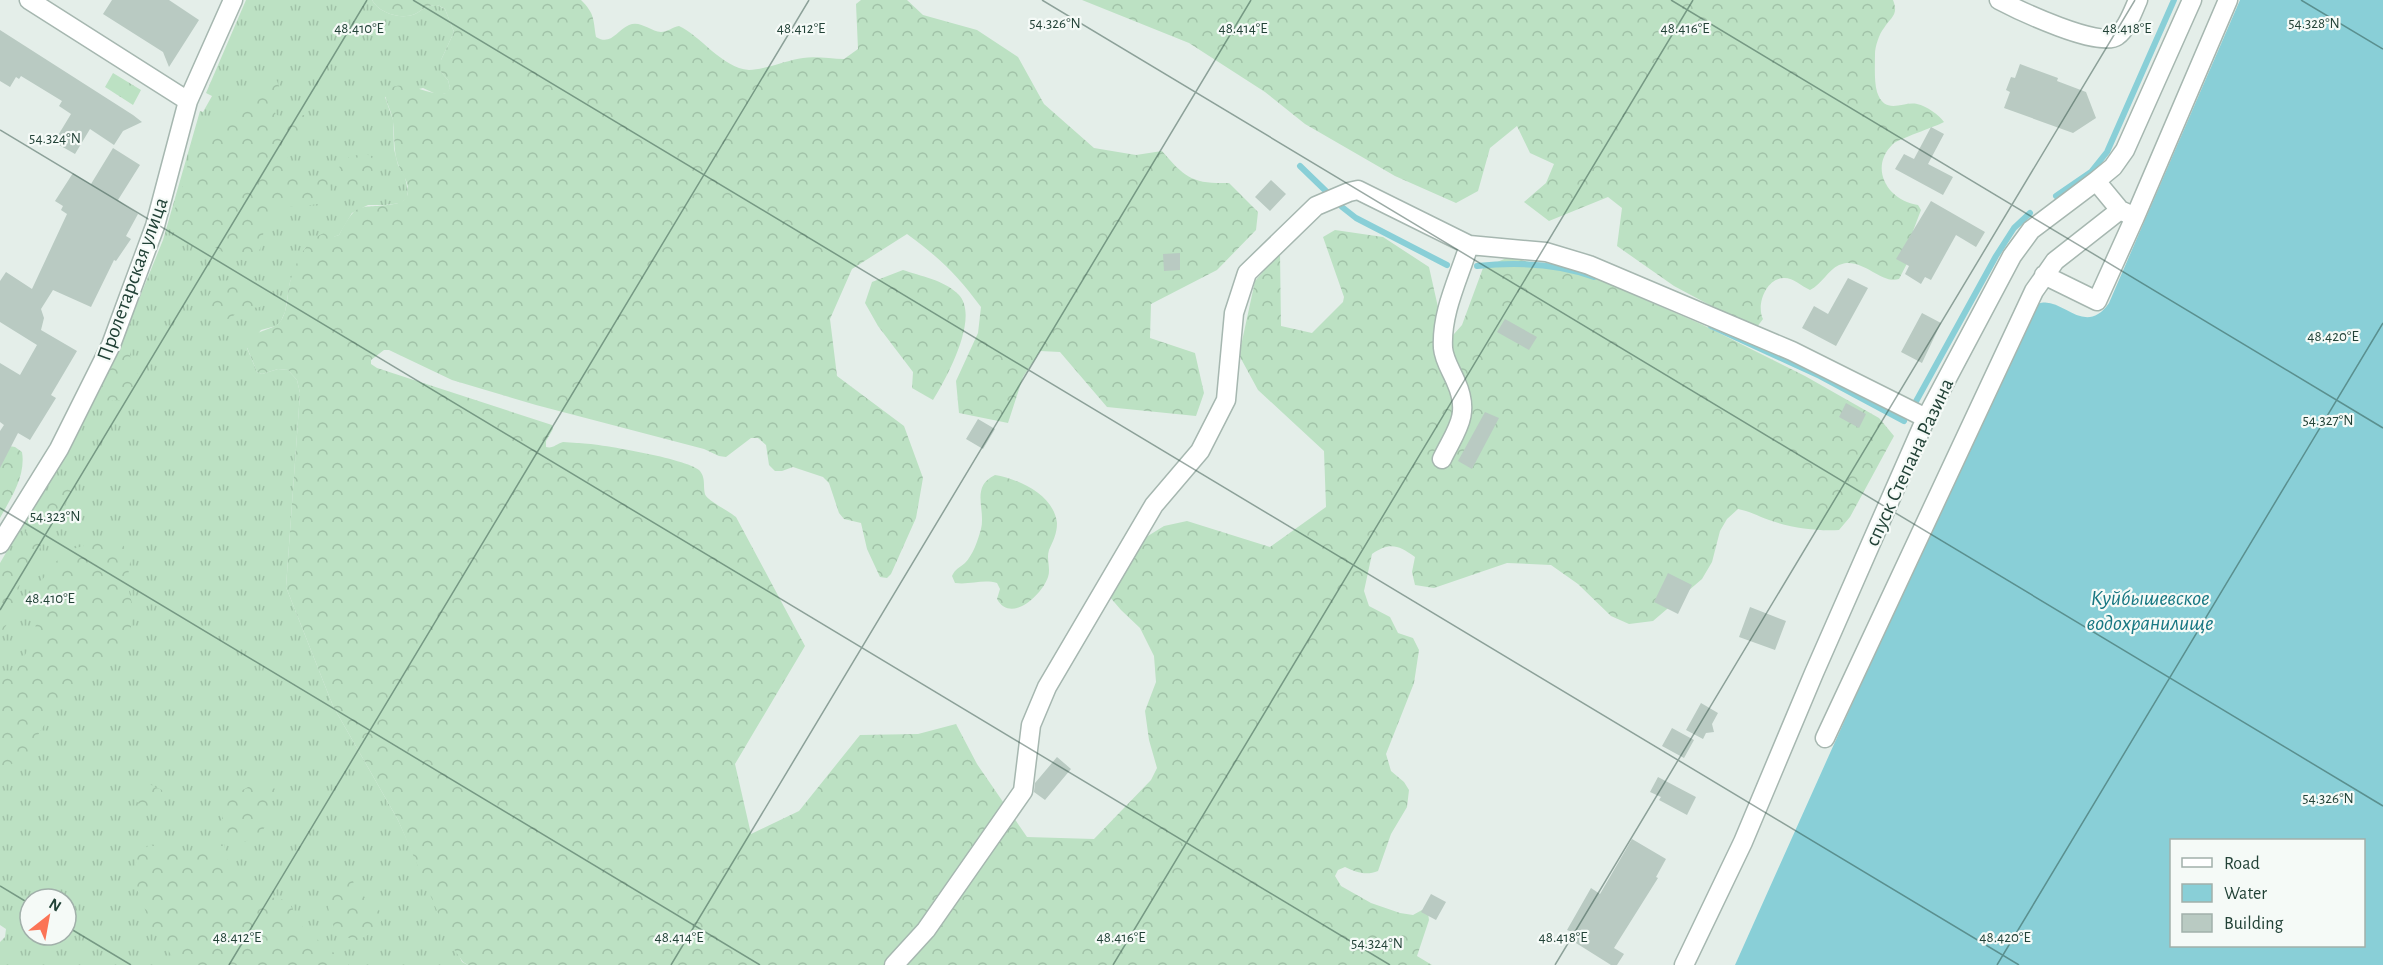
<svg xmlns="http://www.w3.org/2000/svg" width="2383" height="965" viewBox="0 0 2383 965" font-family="'Alegreya Sans',sans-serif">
<defs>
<pattern id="grass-tufts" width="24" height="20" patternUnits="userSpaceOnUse" patternTransform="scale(1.5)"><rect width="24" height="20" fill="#bce1c3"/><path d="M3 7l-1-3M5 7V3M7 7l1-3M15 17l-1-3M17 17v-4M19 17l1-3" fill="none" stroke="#a1c2a8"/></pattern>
<pattern id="forest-crowns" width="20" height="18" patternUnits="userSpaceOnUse" patternTransform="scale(1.5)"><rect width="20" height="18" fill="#bce1c3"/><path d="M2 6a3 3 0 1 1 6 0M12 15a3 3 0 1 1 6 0" fill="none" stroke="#a1c2a8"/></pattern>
</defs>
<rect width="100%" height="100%" fill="#e4eee9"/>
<path fill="url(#grass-tufts)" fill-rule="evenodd" d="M246 0H372C379 13 401 20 415 14 422 10 428 4 437 5 440 6 442 8 445 9L454 32 441 60V72L448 80 450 88 447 93 438 95 423 88 385 97 393 120 394 149 398 165 405 177 408 191 407 198 401 203 385 205H368L352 213 339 235 305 248 290 282 285 312 281 321 276 326 261 330 247 348 257 372 262 374 278 369 288 370 297 380 300 393 286 587 333 706 398 820 462 962 468 965H0V942L5 937 6 929 0 925V563L54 471 115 358 163 240 200 111 203 112 212 96 206 93ZM30 899H66V935H30Z
M113 73 141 90 133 105 105 87Z"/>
<path fill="url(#forest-crowns)" d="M372 0H581C595 14 593 19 596 37 611 46 616 31 629 25 640 20 650 31 661 32 667 32 673 27 679 26 700 35 722 68 749 70 764 70 787 60 803 58 816 56 831 59 844 59L858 49 856 4 861 0H907L923 15 977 30 1018 57 1044 104 1094 148 1136 155 1162 151C1185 178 1193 184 1229 183L1258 212 1256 230 1217 270 1151 304 1150 338 1195 353 1204 393 1196 416 1107 407 1060 352 1040 351 1023 377 1008 423 959 413 956 381 978 333 981 307C957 275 940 258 907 234L852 269 830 319 837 376 904 426 923 478 916 518 891 574 887 578 880 577 867 549 861 523 844 519 839 513 829 483 823 477 793 467 782 471H775L769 465 766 445 758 438H751L726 457 719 456 704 449 536 405 452 380 389 350H384L371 360V364L377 368 552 425 553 429 546 441V447C553 449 556 444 563 442 567 442 573 443 577 443 597 443 687 459 699 470 707 478 702 489 706 496 709 501 730 512 736 517L805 646 735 764 751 834 799 811 860 735 918 734 956 724 977 764 1027 837 1094 839 1151 780 1157 768 1149 740 1145 711 1156 682 1154 656 1140 628 1121 610 1109 596 1143 539 1164 526 1187 521 1270 547 1326 507 1324 451 1258 390 1239 355 1255 281 1280 252 1281 326 1312 333 1343 302 1344 297 1323 237 1335 230 1383 237 1429 267 1446 343 1462 325 1483 268 1509 257 1595 278 1701 324 1805 376 1879 418 1894 436 1850 517 1839 530C1816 531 1791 528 1769 520 1758 516 1749 511 1738 509L1727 519 1720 531 1712 562 1702 579 1653 621 1629 624 1611 616 1578 584 1551 565 1507 563 1434 588 1415 585 1412 572 1415 557C1398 545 1390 542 1372 554L1364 591 1369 606 1390 617 1398 633 1413 638 1419 650 1414 683 1386 754 1391 771 1404 782 1409 790 1407 807 1391 834 1378 871C1366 876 1356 872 1345 867L1338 870 1335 876 1341 886 1371 903 1400 913 1413 915 1422 910 1428 913 1429 920 1417 956 1432 965H468L463 962 453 948 398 820 333 706 286 587 300 393 297 380 288 370 278 369 262 374 257 372 246 345C251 328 274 333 282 319 288 308 287 294 290 282 295 264 305 240 324 233L333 237 339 235C359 198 358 210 394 204 402 203 409 199 408 189 408 180 401 173 398 164 393 150 395 136 393 122 392 111 385 102 385 91 405 76 426 97 446 93L450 88 448 80 441 72V60L454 32 445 9C443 8 440 6 437 5 428 4 422 10 415 14 401 20 379 13 372 0Z
M1082 0H1893C1899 15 1891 17 1884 28 1879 34 1875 47 1875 54 1875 66 1874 81 1877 92 1885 116 1903 101 1917 104 1927 106 1939 115 1944 122 1935 127 1898 139 1893 144 1868 168 1888 201 1918 205L1921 210 1913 231 1915 248 1899 279C1881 285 1861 255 1839 265 1828 270 1822 284 1810 290 1801 286 1794 278 1784 278 1766 278 1756 305 1763 319L1757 327 1747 325 1674 286 1617 246 1622 208 1608 197 1549 221 1524 202 1546 183 1554 164 1530 153 1517 126 1490 148 1478 191 1456 203 1395 176 1305 124 1265 92 1189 43Z
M271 78 277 81 280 89 275 113C282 122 295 115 304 115L309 119 311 126 308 131 295 133 280 141 279 147 298 172 314 179 320 178 327 179C332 188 331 193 327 201 311 209 289 201 274 213 263 221 264 235 261 246 251 277 221 249 204 241 194 236 183 237 173 232L169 223 180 196 194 139 223 123 234 114 261 80Z
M366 153 374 160 372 176 356 187 345 184 339 171 340 164 349 157Z
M903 270C920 276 944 280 958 294 981 316 946 379 933 400L912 388 913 372 878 326 865 303 872 282Z
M233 277 241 280 263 303 260 307 244 309 228 319 222 320 208 301 209 295 212 290Z
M129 336 133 341C132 346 130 351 130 356 132 374 155 384 130 400L104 401 99 395 101 377 115 359 119 338Z
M9 446 15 447 22 452C26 476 11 498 0 518V453Z
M995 475C1019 479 1054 495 1057 523 1057 534 1053 541 1049 550 1046 559 1051 568 1048 577 1042 595 1011 624 997 599L1000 589 997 583C983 579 970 585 955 583L952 576C955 569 959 568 965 563 973 555 978 540 981 529 986 509 970 487 995 475Z
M67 484 70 487 71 493 63 508 46 525 38 555 21 581 9 621 0 635V573L47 498 56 487Z
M117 537 131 556 127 583 134 612 126 650 62 696 25 756 0 771V681L17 670 35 636 38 585 65 551Z
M263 779 275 789C263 817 280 824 244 842L225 831 222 819 223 796 237 793Z
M147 783 162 790 164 802 160 812H145L135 799 136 785Z
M151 844 182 853 224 844 230 873 248 892 288 901 303 928 349 965H178L151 925 133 879 138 853Z
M345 872 353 879 354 887 383 914C380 931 370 935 354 941L335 930C325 900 322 895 345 872Z"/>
<path fill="#89cfd7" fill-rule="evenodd" d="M2240 0H2383V965H1735L1891 617 2035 309 2038 304C2061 294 2084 339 2109 303ZM2172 840H2364V946H2172Z"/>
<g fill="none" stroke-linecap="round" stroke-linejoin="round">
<path stroke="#89cfd7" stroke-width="6" d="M1300 166 1331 196
M2056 196 2091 172 2107 152 2174 0
M1342 207 1356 218 1447 265
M1477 266C1517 262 1556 263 1594 277
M1711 326 1820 376 1904 421
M1914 405 1996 256 2014 228 2030 213"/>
</g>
<path fill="#b9cac2" d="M112 0H169L199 20 169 67 163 52 103 14Z
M0 30 133 115 142 122 123 131 114 145 90 129 75 154 54 142 71 114 59 106 62 101 21 76 19 79 16 77 10 87 0 81Z
M2020 64 2058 78 2057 81 2086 92 2096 118 2073 133 2004 108 2010 92 2006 90 2011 77 2015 78Z
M1931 127 1944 134 1928 164 1953 177 1943 195 1895 169 1904 154 1914 159Z
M113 148 140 165 118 200 138 214 126 236 131 239 116 261 114 260 91 307 53 290 41 309 44 318 41 330 77 351 51 395 56 398 30 440 18 433 0 468V431L4 425 0 422V363L20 375 37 345 0 322V281L6 272 32 289 67 214 61 210 63 206 55 201 73 173 91 184Z
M1271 180 1286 194 1270 211 1255 197Z
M1931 201 1985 232 1976 247 1956 235 1931 280 1925 277 1921 284 1905 274 1909 266 1896 259Z
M1180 253V270L1164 271 1163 254Z
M1848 278 1868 288 1836 346 1802 328 1814 306 1828 314Z
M1922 313 1941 323 1922 363 1901 352Z
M1505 319 1537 337 1529 350 1497 332Z
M1846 403 1866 414 1859 428 1839 417Z
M1485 412 1499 418 1472 469 1458 461Z
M978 419 995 429 983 449 966 439Z
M1668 573 1692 585 1678 614 1654 602Z
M1750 607 1786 621 1775 650 1739 637Z
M1701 703 1718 713 1712 724 1714 732 1706 733 1703 739 1686 730Z
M1672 728 1694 740 1684 758 1662 746Z
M1057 757 1071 769 1045 800 1034 792 1035 783Z
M1658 777 1696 797 1687 815 1659 800 1661 797 1650 792Z
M1632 839 1666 859 1656 877 1658 878 1614 948 1624 954 1617 965H1611L1568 938 1572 932 1567 930 1591 888 1600 894Z
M1431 894 1446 902 1436 920 1421 912Z"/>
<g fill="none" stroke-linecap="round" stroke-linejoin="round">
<g stroke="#a6b7b0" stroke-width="21">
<path id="minor" d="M29 0 188 101
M1999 0C2018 10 2100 49 2117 36 2127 29 2133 11 2138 0
M2135 217 2228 0
M2044 275 2097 301 2135 217 2120 210 2096 181
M1442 459C1456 430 1471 415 1456 382 1451 370 1444 360 1443 348 1441 312 1459 278 1469 245
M0 544 59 449 111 345 155 226 188 101 233 0
M1825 738 2034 291 2055 261 2120 210
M894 965 926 930 1023 791 1031 725 1047 687 1154 505 1200 451 1226 400 1234 313 1247 273 1316 206 1349 192 1358 190 1469 245 1546 252 1589 265 1792 351 1926 418
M1684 965 1743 842 1814 673 1926 418 2012 256 2031 230 2096 181 2113 167 2125 150 2192 0"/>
</g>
<use href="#minor" stroke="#fff" stroke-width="18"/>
</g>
<path fill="none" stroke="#224237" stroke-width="1.5" stroke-opacity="0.45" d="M413 0 2019 965M1042 0 2383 806M1671 0 2383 428M2301 0 2383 49M0 130 1390 965M0 508 760 965M0 610 367 0M0 886 30 904M66 926 131 965M229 965 809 0M671 965 1251 0M1113 965 1693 0M1555 965 2135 0M1997 965 2383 323"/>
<g text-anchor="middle" stroke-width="4.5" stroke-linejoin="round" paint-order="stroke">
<g font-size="21" fill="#224237" stroke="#f5faf7">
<text transform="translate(132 279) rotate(-70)" y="7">Пролетарская улица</text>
<text transform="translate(1909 462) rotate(-65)" y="7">спуск Степана Разина</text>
</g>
<g font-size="22" font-style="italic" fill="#177782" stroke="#f5faf7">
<text x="2150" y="605">Куйбышевское<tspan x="2150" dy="25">водохранилище</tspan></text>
</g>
</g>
<g font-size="15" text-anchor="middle" fill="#224237" stroke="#f5faf7" stroke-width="4.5" stroke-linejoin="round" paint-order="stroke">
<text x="2314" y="28">54.328°N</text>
<text x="1055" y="28">54.326°N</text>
<text x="801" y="33">48.412°E</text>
<text x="1243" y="33">48.414°E</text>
<text x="1685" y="33">48.416°E</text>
<text x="2127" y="33">48.418°E</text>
<text x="359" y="33">48.410°E</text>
<text x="55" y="143">54.324°N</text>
<text x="2333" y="341">48.420°E</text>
<text x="2328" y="425">54.327°N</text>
<text x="55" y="521">54.323°N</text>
<text x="50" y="603">48.410°E</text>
<text x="2328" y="803">54.326°N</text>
<text x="237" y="942">48.412°E</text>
<text x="679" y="942">48.414°E</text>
<text x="1121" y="942">48.416°E</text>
<text x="1563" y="942">48.418°E</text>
<text x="2005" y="942">48.420°E</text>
<text x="1377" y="948">54.324°N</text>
</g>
<rect x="2170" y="839" width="195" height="108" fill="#f5faf7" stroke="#a1b0aa" stroke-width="1.5"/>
<rect x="2182" y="858" width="30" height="9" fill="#ffffff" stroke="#a1b0aa" stroke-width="1.5"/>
<text x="2224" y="869" font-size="18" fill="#224237">Road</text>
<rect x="2182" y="884" width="30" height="18" fill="#89cfd7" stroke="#a1b0aa" stroke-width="1.5"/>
<text x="2224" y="899" font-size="18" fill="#224237">Water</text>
<rect x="2182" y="914" width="30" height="18" fill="#b9cac2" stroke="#a1b0aa" stroke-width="1.5"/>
<text x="2224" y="929" font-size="18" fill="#224237">Building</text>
<g transform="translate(48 917) rotate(31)"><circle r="28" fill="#f5faf7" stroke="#a1b0aa" stroke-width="1.5"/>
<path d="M0-4.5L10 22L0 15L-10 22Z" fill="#fb7456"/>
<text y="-9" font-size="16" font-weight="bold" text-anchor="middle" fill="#224237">N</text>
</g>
</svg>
